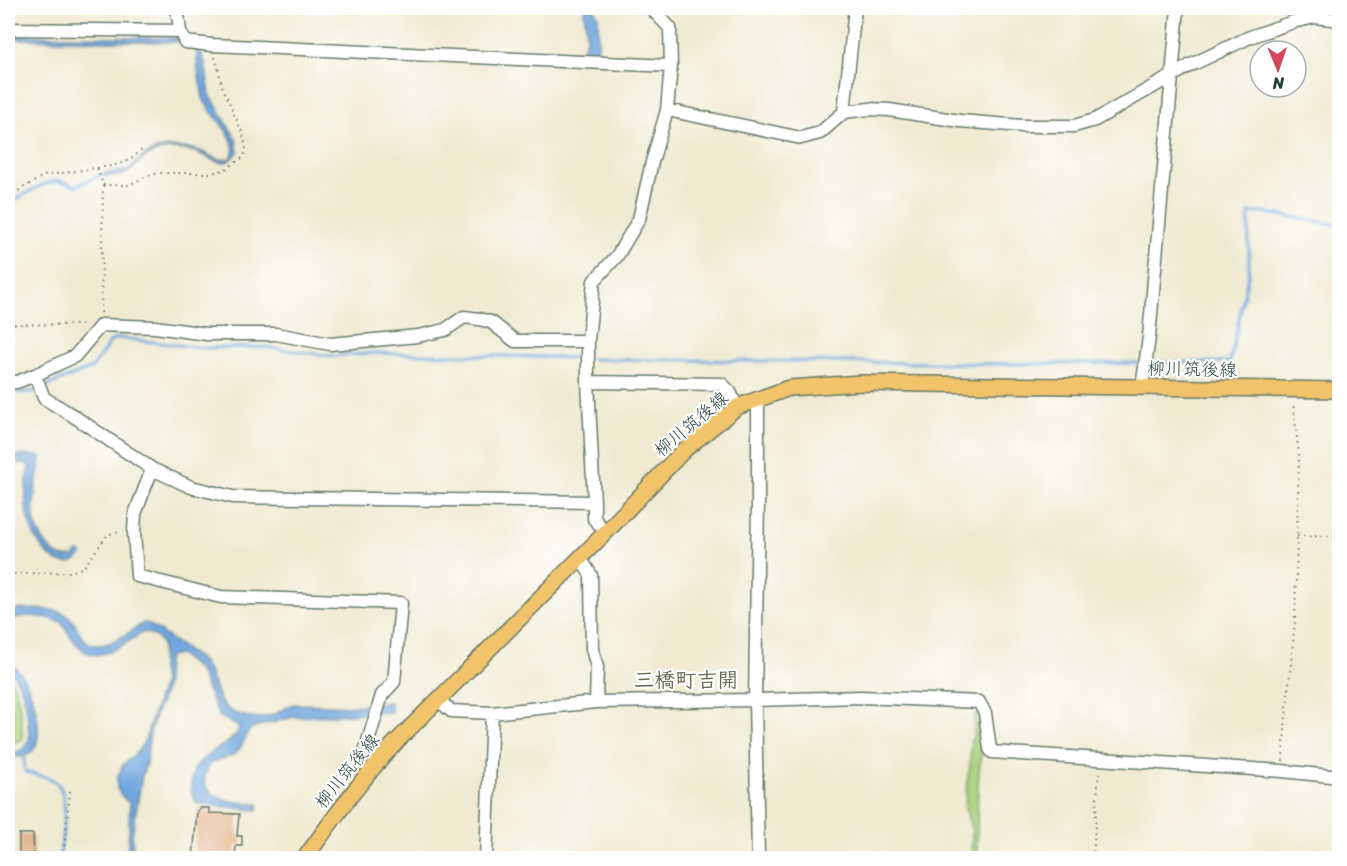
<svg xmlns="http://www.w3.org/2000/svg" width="1347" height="866" viewBox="0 0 1347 866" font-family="Sriracha,'Klee One',sans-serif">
<rect width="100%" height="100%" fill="#fff"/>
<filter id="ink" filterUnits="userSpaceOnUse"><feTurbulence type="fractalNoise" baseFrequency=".0167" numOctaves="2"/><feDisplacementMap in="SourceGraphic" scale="12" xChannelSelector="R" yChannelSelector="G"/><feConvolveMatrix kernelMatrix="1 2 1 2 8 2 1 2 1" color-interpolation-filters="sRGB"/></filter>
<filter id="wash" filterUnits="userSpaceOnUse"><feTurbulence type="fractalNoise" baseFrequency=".008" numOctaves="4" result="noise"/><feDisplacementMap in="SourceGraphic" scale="24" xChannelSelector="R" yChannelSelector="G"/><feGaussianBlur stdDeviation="1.35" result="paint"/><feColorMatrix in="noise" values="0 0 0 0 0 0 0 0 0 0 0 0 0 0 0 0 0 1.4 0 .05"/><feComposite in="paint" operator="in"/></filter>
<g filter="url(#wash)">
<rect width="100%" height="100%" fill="#efead1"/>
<path fill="#a7d07b" stroke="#638658" stroke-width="1.5" d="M8 676C20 688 22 723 23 739L14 743H8Z
M976 713C987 738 979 761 978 787 977 811 977 835 977 858H971L972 831 965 808 967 782 970 766 971 741 974 734V716Z"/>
<path fill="#6fa6de" stroke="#477289" stroke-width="1.5" d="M584 8H594L598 16V57L577 58C591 40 585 29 584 8Z
M8 35 178 38 177 42 8 39Z
M197 48 199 49 205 63 210 95 236 139 238 152C222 171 217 160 198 153 191 150 179 149 170 149 157 149 147 155 137 164 134 167 131 171 127 173 120 177 111 176 104 176L103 173 127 171C145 154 155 145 181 148 187 149 194 148 200 151 212 155 216 163 231 158 243 139 211 117 204 100 202 96 202 90 201 86 198 73 196 61 197 48Z
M33 455 41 457C38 474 32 501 34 518 36 531 48 552 60 556 64 558 70 557 74 557L78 552 81 553V556C75 563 69 565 60 562 51 559 44 551 39 543 27 524 25 511 26 488 27 480 29 473 29 465 21 461 14 463 8 469V456Z
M18 609C32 610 52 607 65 614 75 620 78 632 85 640 100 656 130 631 144 623L149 624 202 661 209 672 220 701 224 706 234 713 248 717 260 718 273 715 293 704H298L355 706 390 702 391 712 294 717 251 728C246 735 242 747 236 753 230 759 217 757 210 765 207 769 204 777 205 782 208 802 243 803 259 804L258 810 198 804C193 800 191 794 191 787 188 751 237 748 239 727L219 716 200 673 195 667 179 655H173L168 657 167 662 166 685 163 697 155 715 150 733 146 763 142 776 132 835 134 858H130L128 846 130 804 121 795 117 788V779L123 765 139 750 145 740 163 683 161 669 162 645C159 638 151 633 143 632 129 641 102 662 86 652 75 646 68 631 61 622 45 616 22 612 8 622V614Z
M8 661C12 665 18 669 21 674 36 695 56 769 8 755V751C18 754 24 750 29 740 28 714 27 687 8 668Z"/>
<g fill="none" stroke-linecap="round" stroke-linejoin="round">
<path stroke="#6fa6de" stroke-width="3" d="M8 204 40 186 51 182 59 181 76 186 103 174
M592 359 1013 364 1143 363
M1150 363 1230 362 1249 271V213H1267L1340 225
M44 387 92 368 110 342 117 338 205 348 264 347 332 356 377 353 585 358
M8 392H32L38 389
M24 757 25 772C34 774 45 776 53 780 72 790 62 836 60 854L58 858"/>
</g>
<g id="blocks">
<path fill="#e3b48c" d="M199 808H209V813L239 814 237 836H242V846H236L235 858H193L197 811H198Z
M19 834H33L34 858H19Z"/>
</g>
</g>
<g filter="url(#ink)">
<use href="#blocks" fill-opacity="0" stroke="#687a6b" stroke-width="1.5"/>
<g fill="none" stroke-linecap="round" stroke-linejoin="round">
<g stroke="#687a6b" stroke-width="15">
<path id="minor" d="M177 8 180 31 185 42 212 45 671 66
M8 29 180 31
M667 110 801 138 820 133 844 112 869 109 889 110 960 121 1022 126H1074L1095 120 1191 65 1250 37 1293 22 1315 17 1340 20
M844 112 855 8
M588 341H515L491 322 479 319 464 317 445 330 418 336 330 344 276 334H207L155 327 101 325 75 356 35 375 44 398 72 415 152 469 191 487 233 497 594 502V519L606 532
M8 382H17L35 375
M588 382V341L594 281 617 256 639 219 652 162 667 110 671 66 670 28 651 8
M1142 388 1149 337 1178 8
M758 399V501L755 700 758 858
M152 469 135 514 134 532 137 576 221 597 401 603 394 682 382 695 366 748 377 762
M594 502 588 382 722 384 730 392 737 407
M580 558 591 575 592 649 597 667 596 702
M438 700 451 711 492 713 596 702 755 700 861 697 979 702 985 713 990 749 992 752 1282 771 1340 777
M486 858 492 713"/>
</g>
<g stroke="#687a6b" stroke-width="18">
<path id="major" d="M305 858C334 818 362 778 396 742L606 532 684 450 737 407 789 388 861 383 1340 390"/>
</g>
<path stroke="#687a6b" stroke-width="2" stroke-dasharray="1.5 4.5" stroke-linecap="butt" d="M97 168C116 165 127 165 141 150
M103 185H129L147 176 159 173H212L224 170 244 157 246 147 242 132 222 86 215 56
M8 197 43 176 97 168 103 185 101 314
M8 324 85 325
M1297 536H1340
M8 574 71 572 84 567 108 534 122 532
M1283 761 1285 727 1295 621 1299 455 1293 402
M63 858 70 790
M1093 858 1099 770"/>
<use href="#minor" stroke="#fff" stroke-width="12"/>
<use href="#major" stroke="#f1c36a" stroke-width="15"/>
</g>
</g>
<g text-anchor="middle" stroke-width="4.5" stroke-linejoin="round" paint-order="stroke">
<g font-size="18" fill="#1f3d34" stroke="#fff">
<text transform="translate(1192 369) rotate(1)" y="6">柳川筑後線</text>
<text transform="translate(691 424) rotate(-40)" y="6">柳川筑後線</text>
<text transform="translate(347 771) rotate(-51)" y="6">柳川筑後線</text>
</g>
<g font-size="21" font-weight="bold" fill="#646753" stroke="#fff">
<text x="686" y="687">三橋町吉開</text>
</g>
</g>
<rect width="1347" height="866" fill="none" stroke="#fff" stroke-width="30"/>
<g transform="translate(1278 69) rotate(178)"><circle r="28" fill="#ffffff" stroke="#a5b1ae" stroke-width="1.5"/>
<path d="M0-4.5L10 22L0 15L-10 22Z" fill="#d1495b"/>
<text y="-9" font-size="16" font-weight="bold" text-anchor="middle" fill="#1f3d34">N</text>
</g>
</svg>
